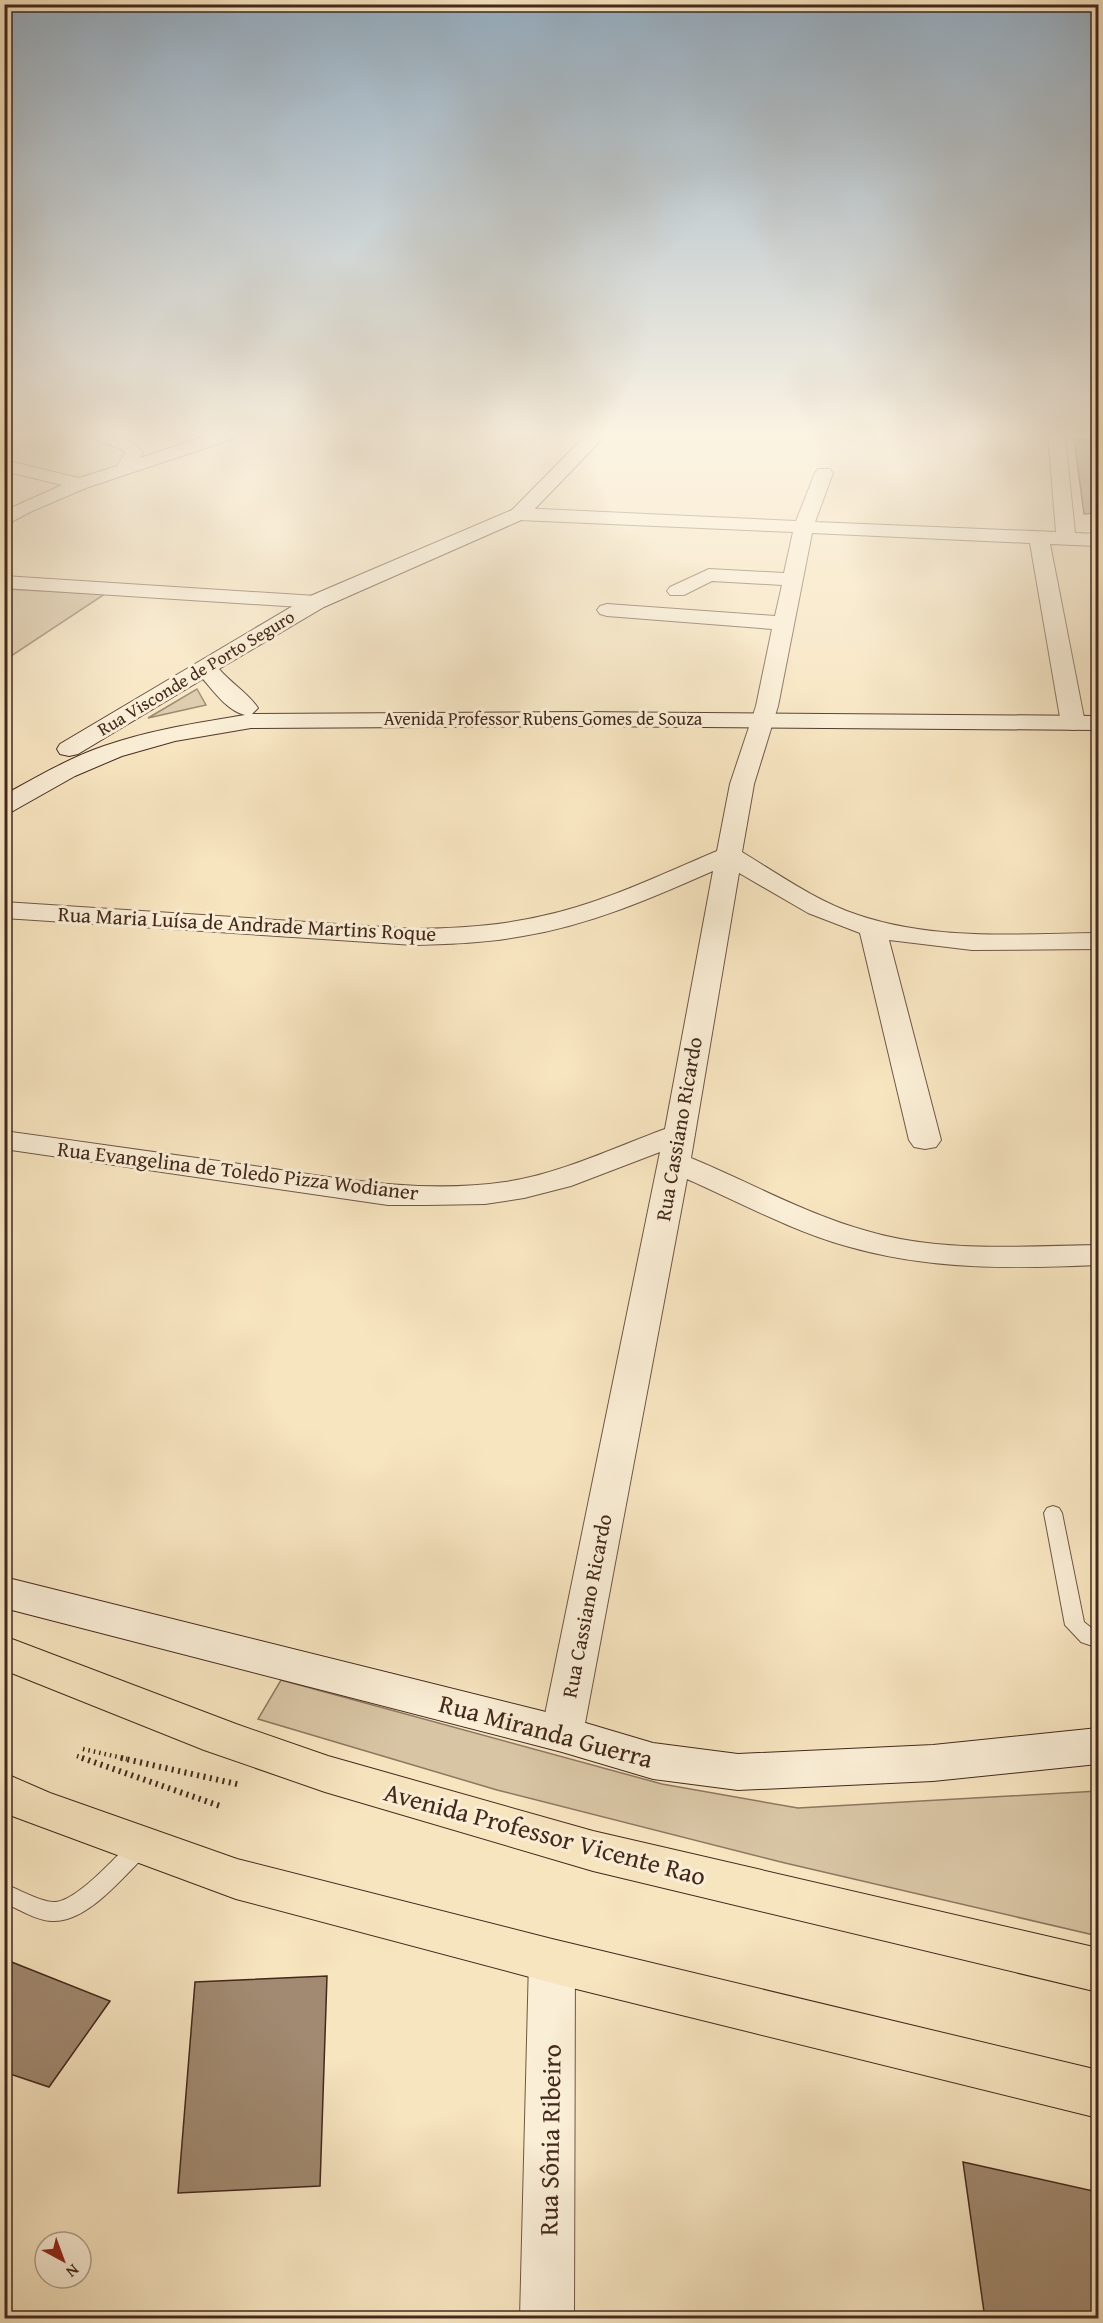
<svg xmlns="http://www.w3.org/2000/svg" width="1103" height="2323" viewBox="0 0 1103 2323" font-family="'Gentium Book Plus',serif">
<rect width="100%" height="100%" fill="#f7e5c0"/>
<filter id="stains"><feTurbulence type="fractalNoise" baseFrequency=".00333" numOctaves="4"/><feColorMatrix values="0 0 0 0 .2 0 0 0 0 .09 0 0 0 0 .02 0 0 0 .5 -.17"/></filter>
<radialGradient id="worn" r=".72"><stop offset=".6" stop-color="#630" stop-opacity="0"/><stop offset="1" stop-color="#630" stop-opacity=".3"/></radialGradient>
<path fill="#d8c5a4" stroke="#8e7660" stroke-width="1.5" d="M5 589 105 594 5 660Z
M197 689 206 705 148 718Z
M281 1680 662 1784 798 1808 1098 1791V1936L785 1863 497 1790 258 1719Z"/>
<path fill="#a18a71" stroke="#43281c" stroke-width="1.5" d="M1074 439 1098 440V513L1084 514Z
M4 1959 110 2001 49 2087 4 2072Z
M327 1976 320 2186 178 2193 195 1982Z
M963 2162 1098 2192V2319H985Z"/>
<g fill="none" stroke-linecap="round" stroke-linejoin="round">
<g stroke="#705745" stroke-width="2">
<path id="lane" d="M1053 1506 1059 1508 1062 1513 1084 1622 1098 1633V1648L1081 1642 1065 1625 1044 1513 1047 1508Z
M141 1837 149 1840 152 1846 149 1852C124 1875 88 1923 52 1921 37 1921 19 1909 4 1903V1884C19 1889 38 1901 53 1902 75 1904 117 1855 133 1840Z"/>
</g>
<g stroke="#705745" stroke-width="2">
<path id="street" d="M90 434C111 434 130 434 143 453L140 458 211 434H237L235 438 86 488 30 512 4 526V511L62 485 4 471V460L79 478 117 466 125 453 123 450 92 438Z
M1048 434 1065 436 1075 533 1098 534V546L1050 544 1085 723 1081 728 1073 730 1065 728 1061 723 1030 543 812 533 778 706 754 784 742 852C780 875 816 901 858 915 935 941 1019 934 1098 933V949L972 950 889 940 941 1140 936 1147 925 1149 914 1147 909 1140 860 933 808 913 739 873 691 1158C749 1182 806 1214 867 1231 941 1253 1022 1246 1098 1245V1265C1014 1269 928 1270 846 1246 790 1230 739 1202 687 1179L583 1734 577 1746 562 1751 547 1746 541 1734 660 1152 571 1186 524 1198 485 1204 427 1205H388L4 1149V1131C90 1143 176 1155 261 1167 342 1179 423 1194 505 1182 560 1174 613 1148 665 1129L713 871C652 898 590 925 523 936 487 943 451 944 414 945L4 918V902L414 929C457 928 500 926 542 916 603 903 660 875 717 851L730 784 756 706 772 629 607 616 600 614 597 610 600 606 607 604 775 616 782 585 712 581 684 595H670L667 591 670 587 709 569 784 573 793 532 519 520 512 518 510 514 512 510 519 508 796 521 815 473 818 469H830L833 473 815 522 1056 532Z
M4 576 316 596 323 598 326 602 323 606 316 608 4 588Z
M552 1940 569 1946 575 1961 574 2318H520L529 1961 535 1946Z"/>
</g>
<g stroke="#43281c" stroke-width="2">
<path id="secondary" d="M587 434H607L526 518 324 607 219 669C231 683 248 693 258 708L252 714 579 712 1098 716V730L579 726 251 728 175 741 122 756 75 776 13 811 4 814V795C37 777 69 758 104 746 150 730 197 723 245 715 228 711 214 692 203 679L78 754 69 756 60 754 57 749 60 744 308 597 512 510Z
M4 1577 562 1716 653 1743 738 1754 933 1745 1098 1728V1764L933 1781 738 1790 653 1779 562 1752 4 1608Z"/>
</g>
<g stroke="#43281c" stroke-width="2">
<path id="primary" d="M4 1636 236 1724 328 1756 593 1831 1098 1948V1992L593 1871 325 1792 204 1750 4 1670Z
M4 1773 50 1793 237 1859 552 1939 1098 2070V2118L552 1983 236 1899 4 1813Z"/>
</g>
<path stroke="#43281c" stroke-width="2" stroke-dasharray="1 1.5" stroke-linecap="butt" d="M1095 498H1098"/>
<path stroke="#43281c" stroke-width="4.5" stroke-dasharray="1.5 4" stroke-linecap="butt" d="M83 1749 127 1759
M77 1756 86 1759"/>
<path stroke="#43281c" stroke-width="6" stroke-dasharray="2 4.5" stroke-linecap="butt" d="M82 1758 223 1807
M121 1758 241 1785"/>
<use href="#lane" fill="#faeed6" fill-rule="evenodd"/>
<use href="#street" fill="#faeed6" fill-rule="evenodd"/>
<use href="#secondary" fill="#faeed6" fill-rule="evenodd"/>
<use href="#primary" fill="#f7e5c0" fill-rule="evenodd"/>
</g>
<linearGradient id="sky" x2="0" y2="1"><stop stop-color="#95aec2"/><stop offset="0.57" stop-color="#fbf3e3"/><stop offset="1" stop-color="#fbf3e3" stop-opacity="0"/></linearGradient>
<rect width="1103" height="760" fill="url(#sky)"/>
<g text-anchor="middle" stroke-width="6" stroke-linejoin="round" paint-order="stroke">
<g font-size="18" fill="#43281c" stroke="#faeed6">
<text transform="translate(196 673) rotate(-31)" y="6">Rua Visconde de Porto Seguro</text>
<text x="543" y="725">Avenida Professor Rubens Gomes de Souza</text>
</g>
<g font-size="21" fill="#43281c" stroke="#faeed6">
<text transform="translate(247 924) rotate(3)" y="7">Rua Maria Luísa de Andrade Martins Roque</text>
<text transform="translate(679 1129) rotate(-80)" y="7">Rua Cassiano Ricardo</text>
<text transform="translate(238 1171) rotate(7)" y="7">Rua Evangelina de Toledo Pizza Wodianer</text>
<text transform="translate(587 1606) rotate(-79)" y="7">Rua Cassiano Ricardo</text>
</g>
<g font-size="26" fill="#43281c" stroke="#faeed6">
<text transform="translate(546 1731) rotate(15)" y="9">Rua Miranda Guerra</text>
<text transform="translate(545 1834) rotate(15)" y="9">Avenida Professor Vicente Rao</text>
<text transform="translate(550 2140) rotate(-89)" y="9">Rua Sônia Ribeiro</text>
</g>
</g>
<rect width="1103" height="2323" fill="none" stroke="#f7e5c0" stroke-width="24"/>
<rect x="6" y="6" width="1091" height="2311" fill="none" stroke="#43281c" stroke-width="3"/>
<rect x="12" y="12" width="1079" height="2299" fill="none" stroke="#43281c" stroke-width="1.5"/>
<g transform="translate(63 2260) rotate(139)"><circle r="28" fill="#faeed6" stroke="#b19f8c" stroke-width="1.5"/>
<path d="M0-4.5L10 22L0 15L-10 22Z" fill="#8f2418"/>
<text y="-9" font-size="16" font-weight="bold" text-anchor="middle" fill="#43281c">N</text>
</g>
<rect width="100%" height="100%" filter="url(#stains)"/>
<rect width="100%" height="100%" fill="url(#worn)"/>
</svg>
